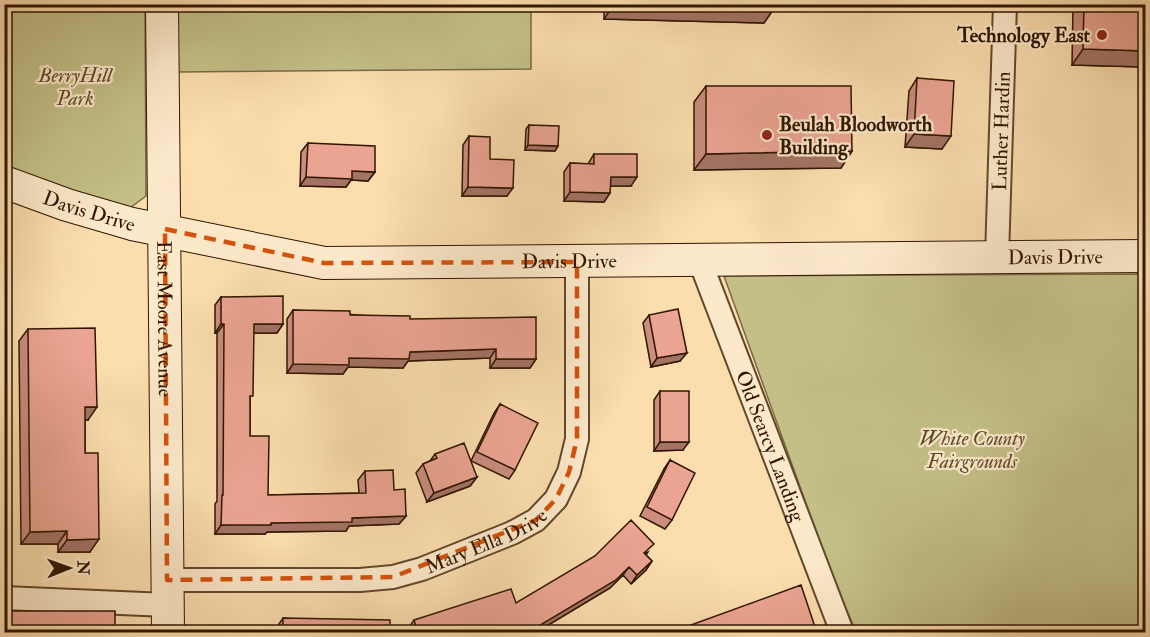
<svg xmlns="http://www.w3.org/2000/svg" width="1150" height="637" viewBox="0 0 1150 637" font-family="'IM FELL Double Pica',serif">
<rect width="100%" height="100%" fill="#fbddae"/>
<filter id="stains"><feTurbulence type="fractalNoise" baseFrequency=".00333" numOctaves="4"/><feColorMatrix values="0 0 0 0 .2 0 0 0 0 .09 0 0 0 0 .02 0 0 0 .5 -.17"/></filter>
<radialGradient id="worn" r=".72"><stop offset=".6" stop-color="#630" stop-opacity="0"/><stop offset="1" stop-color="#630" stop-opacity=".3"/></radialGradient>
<path fill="#c3bf87" stroke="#7a6a44" stroke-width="1.5" d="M4 5H145L146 196 130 208 51 188 5 169Z
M176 5H531V69L177 72Z
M1145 274V632H856L830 570 724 276Z"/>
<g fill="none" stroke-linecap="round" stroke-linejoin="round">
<g stroke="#63482c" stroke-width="26">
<g id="street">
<path id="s1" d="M997 257 1005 4"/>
<path id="s2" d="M700 261 842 632"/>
<path id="s3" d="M167 580H360L393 577 422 569 512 533 536 520 556 499 569 472 577 439V262"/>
<path d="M4 598 167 605"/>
</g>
</g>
<g stroke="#301600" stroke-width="34">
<g id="secondary">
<path id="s4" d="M162 4 168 632"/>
<path id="s5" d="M4 182 67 205 132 224 324 263 1146 256"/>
</g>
</g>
<use href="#street" stroke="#fce9ca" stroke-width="22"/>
<use href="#secondary" stroke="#fce9ca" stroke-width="32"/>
</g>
<path fill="#ca8d7e" stroke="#301600" stroke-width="1.5" d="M604 4H775V7L764 23 604 19Z
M1073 4H1146V89H1143L1144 67 1072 65Z
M917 78 942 149 905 147 909 91Z
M706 86 852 151 841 168 694 170V102Z
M529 125 558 146 555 151 525 150 526 129Z
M469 136 490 159 507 196H462L463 145Z
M308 143 375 172 368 181 351 180 346 187 300 186 301 152Z
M594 154 631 186H610V193L604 202 564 201V172L570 163 588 164Z
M221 297 283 324 277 333H253L250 401V436L268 495 359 493 358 480 365 471 394 490 406 516 399 524 349 526 346 531 267 532 265 534H215V504L217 501V333H215V305Z
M293 310 410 319 536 359 530 368H490V358L408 361 403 368 348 367 343 374 287 373V319Z
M649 315 680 361 651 367 643 323Z
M28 329 88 420H85V453L90 552H58V544H21L19 341Z
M660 391 683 450 654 451V400Z
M500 404 515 470 509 479 471 461 494 413Z
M435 454 477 477 470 486 427 502 416 473 423 464 430 461Z
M670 460 672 520 665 529 640 516 664 469Z
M648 552 646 555 652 561 646 570 631 584 623 575 610 588 535 633H409L408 629 414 620 516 603Z
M283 618 390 633H277V627Z"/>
<path fill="#a47366" stroke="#301600" stroke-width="1.5" d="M614 4H690L775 7 764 23 604 19Z
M1083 49 1146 51V65L1144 67 1072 65Z
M914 134 951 136 942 149 905 147Z
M528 145 558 146 555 151 525 150Z
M852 151 841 168 694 170 706 154Z
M352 171 375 172 368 181 351 180 346 187 300 186 306 177Z
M611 177H637L631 186H604Z
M468 187 513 188 507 196H462Z
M570 192 610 193 604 202 564 201Z
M221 324H224L217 333H215Z
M254 324H283L277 333H247Z
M496 349 490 358 408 361 403 368 348 367 343 374 287 373 293 364 410 352Z
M687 353 680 361 651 367 657 358Z
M496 359H536L530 368H490Z
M85 407H97L88 420H76Z
M660 442H689L683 450 654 451Z
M477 477 470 486 427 502 434 493Z
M406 516 399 524 349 526 346 531 267 532 265 534H215L221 525 271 523 352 518Z
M67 531 58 544H21L30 532Z
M99 539 90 552H58L67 540Z
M652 561 646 570 631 584 637 575Z
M629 567 623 575 610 588 535 633H527Z"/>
<path fill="#eba492" stroke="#301600" stroke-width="1.5" d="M690 4H775V7Z
M1084 4H1146V51L1083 49Z
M917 78 954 81 951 136 914 134Z
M706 86H851L852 151 706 154Z
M4 115 11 117 4 132Z
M529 125 559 126 558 146 528 145Z
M469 136 490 137V159L514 160 513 188 468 187Z
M308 143 375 146V172L352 171V179L306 177Z
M594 154H637V177H611L610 193 570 192V163L594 164Z
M283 296V324H254L253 396H250V436H269L268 495 366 493 365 471 393 470 394 490 405 489 406 516 352 518V522L271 523V525H221L222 495H223L224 324H221V297Z
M678 309 687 353 657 358 649 315Z
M293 310 350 311V315L410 316V319L536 317V359H496V349L410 352 409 359 349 358V365L293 364Z
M95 328 97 407H85V453H98L99 539 67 540V531L30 532 28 329Z
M660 391H689V442H660Z
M500 404 538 423 515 470 477 452Z
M464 443 477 477 434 493 423 464 437 458 435 454Z
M670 460 695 473 672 520 647 507Z
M631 520 654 544 644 553 652 561 637 575 629 567 616 580 527 633H418L414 620 511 589 516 603 595 556Z
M801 585 817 633H669Z
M4 611H115V633H4Z
M283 618 390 620V633H283Z"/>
<path fill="none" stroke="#d6520b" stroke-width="4.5" stroke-dasharray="12 8" stroke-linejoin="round" d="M165 229 324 263 577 262V439L569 472 556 499 536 520 393 577 167 580Z"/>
<g fill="#8f2418" stroke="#fce9ca" stroke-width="2">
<circle cx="1102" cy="35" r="6"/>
<circle cx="767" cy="135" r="6"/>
</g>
<g text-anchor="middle" stroke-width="4.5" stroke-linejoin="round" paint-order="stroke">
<g font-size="20" font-weight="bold" fill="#301600" stroke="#fce9ca" text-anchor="end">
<text x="1090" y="42">Technology East</text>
<text x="779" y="131" text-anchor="start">Beulah Bloodworth<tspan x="779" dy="23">Building</tspan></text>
</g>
<g font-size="20" font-style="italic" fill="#5c4928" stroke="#fce9ca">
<text x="75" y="82">BerryHill<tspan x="75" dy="23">Park</tspan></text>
<text x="972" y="445">White County<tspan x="972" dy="23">Fairgrounds</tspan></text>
</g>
<g font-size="20" fill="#301600" stroke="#fce9ca">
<text dy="7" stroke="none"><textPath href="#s1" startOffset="126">Luther Hardin</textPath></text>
<text dy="7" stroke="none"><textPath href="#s5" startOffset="90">Davis Drive</textPath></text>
<text dy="7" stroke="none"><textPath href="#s5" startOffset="1062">Davis Drive</textPath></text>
<text dy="7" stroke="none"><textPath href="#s5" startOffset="576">Davis Drive</textPath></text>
<text dy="7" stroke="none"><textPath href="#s4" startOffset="315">East Moore Avenue</textPath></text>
<text dy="7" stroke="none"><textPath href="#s2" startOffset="198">Old Searcy Landing</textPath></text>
<text dy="7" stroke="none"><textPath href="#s3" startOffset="326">Mary Ella Drive</textPath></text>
</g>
</g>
<rect width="1150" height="637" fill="none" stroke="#fbddae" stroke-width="24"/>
<rect x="6" y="6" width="1138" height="625" fill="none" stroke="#301600" stroke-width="3"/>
<rect x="12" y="12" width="1126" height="613" fill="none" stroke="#301600" stroke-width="1.5"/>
<g transform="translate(69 568) rotate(89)" stroke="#fce9ca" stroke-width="4.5" paint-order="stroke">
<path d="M0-4.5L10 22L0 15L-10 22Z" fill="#301600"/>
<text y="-9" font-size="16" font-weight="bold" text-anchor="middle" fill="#301600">N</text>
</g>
<rect width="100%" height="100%" filter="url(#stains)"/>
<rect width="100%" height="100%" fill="url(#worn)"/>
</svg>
